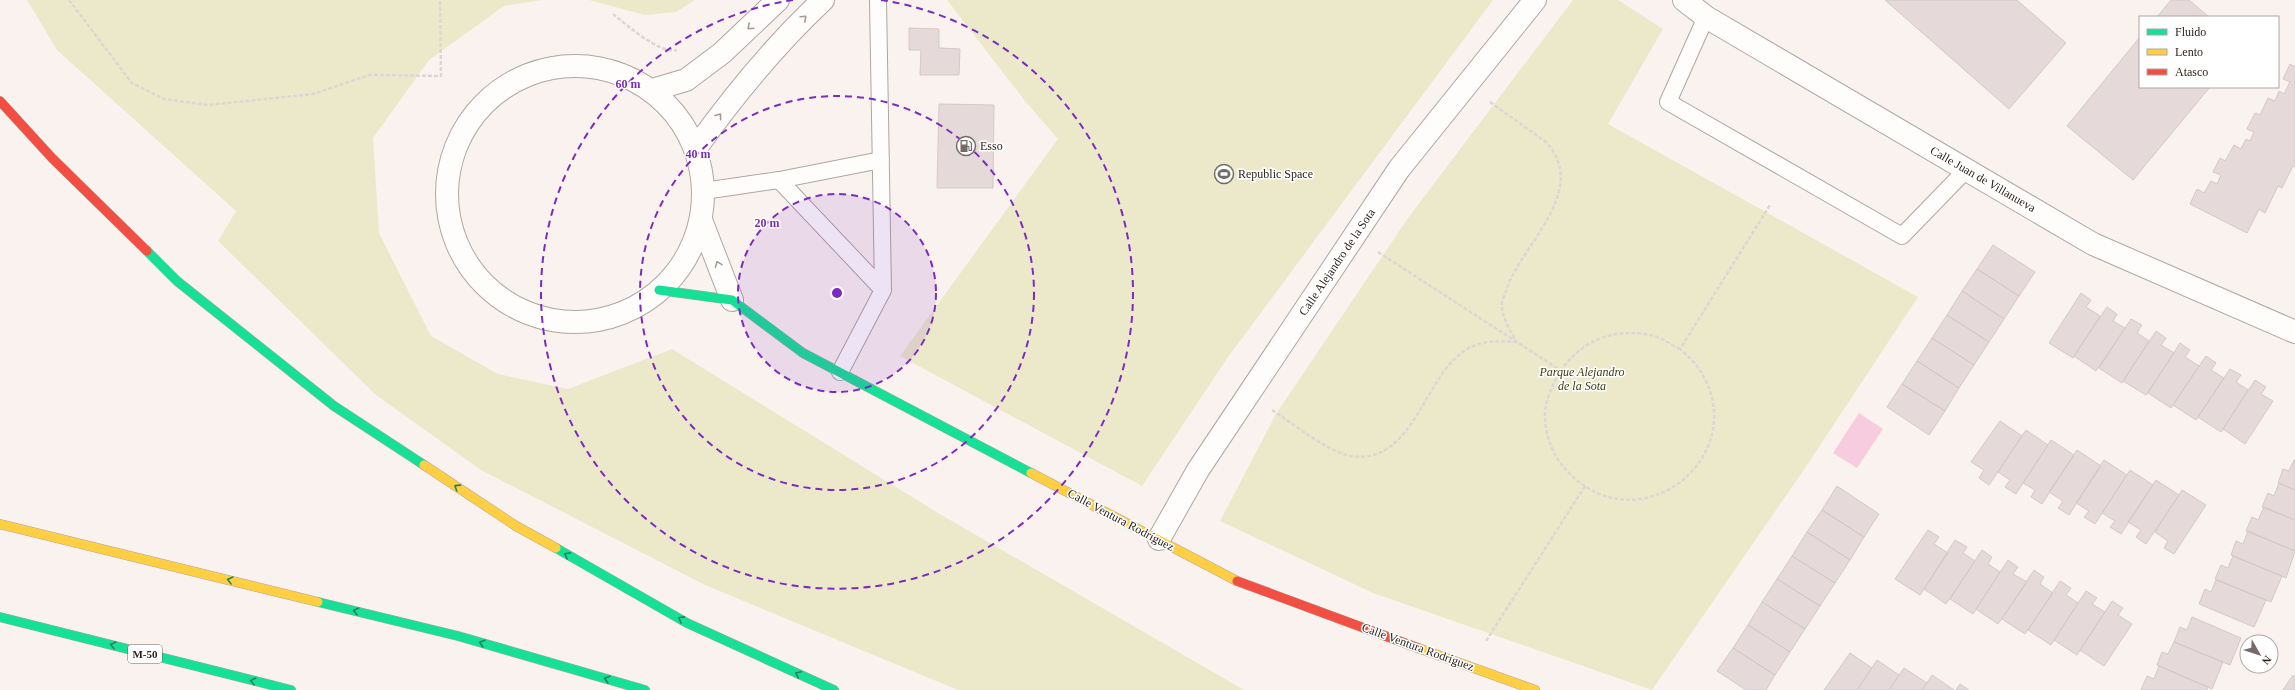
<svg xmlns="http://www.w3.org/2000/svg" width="2295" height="690" viewBox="0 0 2295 690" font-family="'Times New Roman',serif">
<rect width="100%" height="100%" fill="#faf2ee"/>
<path fill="#ece9ca" d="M27 0H542L504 6 429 60 373 138 379 233 431 336 498 374 568 389 672 349 938 513 1244 690H958L705 585 481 470 376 395 218 241 236 211 57 50Z
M589 0H695L676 12 645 15Z
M947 0H1493L1228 357 1142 486 900 356 1058 139 1025 101Z
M1573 0H1618L1663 29 1608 124 1918 297 1805 468 1652 690 1373 593 1220 521 1276 414 1408 218Z"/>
<path fill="#f8ccdf" d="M1859 413 1883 429 1857 468 1833 453Z"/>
<path fill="#e5dad9" stroke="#d4c9c8" d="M1885 0H2017L2066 43 2009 109Z
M2171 0H2189L2209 17H2157Z
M909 28 939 29V48L960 49 959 75H920L921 50H909Z
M2140 37V87H2210L2133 180 2067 126Z
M2290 64 2295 67V167L2293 166 2282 188 2278 186 2265 213 2259 209 2247 233 2190 204 2197 189 2204 193 2211 181 2217 184 2221 175 2213 172 2220 158 2225 161 2234 145 2241 149 2246 139 2250 141 2254 132 2247 129 2255 113 2260 115 2268 98 2275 101 2279 91 2284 94 2290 82 2283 79Z
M939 104 994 105 993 188H937Z
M1993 245 2035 272 2019 296 1977 269Z
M1977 269 2019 296 2004 319 1962 291Z
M1962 291 2004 319 1989 342 1947 315Z
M2081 293 2091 300 2086 307 2100 316 2073 358 2049 343Z
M2107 307 2117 314 2113 321 2125 328 2096 371 2074 356Z
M1947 315 1989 342 1974 365 1932 338Z
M2131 319 2142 325 2137 333 2149 341 2122 383 2099 368Z
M2156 331 2166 338 2161 345 2174 353 2146 395 2123 381Z
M1932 338 1974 365 1959 388 1917 361Z
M2180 343 2190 350 2185 357 2199 366 2171 408 2148 393Z
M2206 356 2216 363 2211 370 2224 378 2196 420 2173 405Z
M1917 361 1959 388 1945 411 1902 384Z
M2230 369 2241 375 2236 382 2248 390 2221 432 2198 417Z
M2255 380 2266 387 2261 394 2273 401 2245 444 2223 429Z
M1902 384 1945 411 1929 435 1887 407Z
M2000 421 2022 436 1989 485 1979 478 1984 470 1971 462Z
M2026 430 2048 445 2016 494 2005 487 2010 480 1998 472Z
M2051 440 2074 455 2042 504 2031 497 2035 490 2023 483Z
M2077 450 2101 466 2069 515 2058 508 2063 501 2049 492Z
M2104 460 2127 475 2095 524 2084 517 2089 511 2076 503Z
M2294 460H2295V490L2278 483 2283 469 2289 471Z
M2130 470 2153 485 2121 534 2110 527 2115 521 2102 513Z
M2156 480 2179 495 2146 544 2136 537 2141 530 2128 522Z
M2279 483 2295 490V520L2262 507 2268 493 2274 496Z
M1837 486 1879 514 1864 537 1822 510Z
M2182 490 2206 505 2174 554 2164 548 2168 541 2155 532Z
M2264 507 2295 520V551L2246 531 2252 517 2258 520Z
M1822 510 1864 537 1850 560 1807 532Z
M1928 530 1939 537 1934 544 1948 553 1920 595 1895 579Z
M2248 531 2295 551 2286 578 2231 555 2236 541 2243 544Z
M1807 532 1850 560 1835 583 1792 556Z
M1955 540 1967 547 1963 553 1975 561 1946 604 1924 589Z
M1982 550 1992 557 1988 564 2000 572 1973 614 1950 599Z
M1792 556 1835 583 1820 606 1777 579Z
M2233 556 2282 576 2271 602 2215 579 2221 565 2228 568Z
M2008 560 2018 567 2013 574 2027 582 1998 624 1976 609Z
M2034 570 2044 577 2040 584 2053 593 2025 634 2002 619Z
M1777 579 1820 606 1805 629 1762 602Z
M2216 580 2266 600 2254 627 2199 604 2205 589 2211 592Z
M2060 581 2071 588 2066 595 2078 603 2051 645 2028 630Z
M2086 591 2097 598 2092 604 2105 612 2077 655 2054 640Z
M2112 601 2123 608 2118 615 2132 624 2104 666 2080 650Z
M1762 602 1805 629 1790 652 1748 625Z
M2192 617 2241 638 2230 665 2174 642 2180 627 2187 630Z
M1748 625 1790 652 1775 675 1733 648Z
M2174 642 2223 662 2212 689 2157 665 2162 652 2168 654Z
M1733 648 1775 675 1766 690H1746L1717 671Z
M1850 653 1872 668 1857 690H1824Z
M1877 660 1899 675 1889 690H1857Z
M2159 666 2208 687 2207 690H2141L2147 676 2154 679Z
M1904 668 1927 683 1922 690H1889Z
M1932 675 1954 690H1922Z
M2293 675 2295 677V690H2283Z
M1960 684 1969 690H1956Z"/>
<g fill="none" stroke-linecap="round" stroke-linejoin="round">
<g stroke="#afa6a2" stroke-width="18">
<path id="lane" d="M878 0 883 290
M1706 17 1668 102 1902 236 1966 170
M779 180 881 160
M704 191 779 180 883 290 840 372"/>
</g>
<g stroke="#afa6a2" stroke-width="24">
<path id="street" d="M1684 0 1706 17 2093 244 2295 332
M447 194a128 128 0 1 1 256 0a128 128 0 1 1-256 0Z
M652 90 686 80 722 53 778 0
M696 148C734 95 776 44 823 0
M701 220 732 300
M1159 539 1198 470 1399 169 1535 0"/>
</g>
<g stroke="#afa6a2" stroke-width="10">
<path id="fast" d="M147 251 177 281 334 406 424 465
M659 290 732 300 803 353 1031 473
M556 548 687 623 834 690
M318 602 458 636 645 690
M0 617 291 690"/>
</g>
<g stroke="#afa6a2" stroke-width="10">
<path id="slow" d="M424 465 516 526 556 548
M1031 473 1237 581
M0 524 318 602
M1418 648 1535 690"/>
</g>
<g stroke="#afa6a2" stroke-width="10">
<path id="jam" d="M0 101 52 158 147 251
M1237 581 1418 648"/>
</g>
<path stroke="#dad7d5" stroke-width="2.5" stroke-dasharray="4 2" stroke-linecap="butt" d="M69 0 132 83 164 99 208 105 313 94 369 75 441 76 440 0
M613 14C627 25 659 54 677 50
M1490 102 1546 142C1590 190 1523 243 1507 288 1506 293 1501 301 1502 306 1502 318 1511 332 1517 342
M1378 252 1560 370
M1680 349C1671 345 1660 336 1650 335 1599 325 1561 354 1547 401 1541 420 1549 449 1561 464 1634 555 1760 454 1697 366 1693 360 1685 354 1680 349L1770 205
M1272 410C1294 424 1326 451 1351 456 1414 466 1424 374 1467 349 1483 340 1500 341 1517 342
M1486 641 1585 486"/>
<use href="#lane" stroke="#fefdfc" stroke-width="16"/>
<use href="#street" stroke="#fefdfc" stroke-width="22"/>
<use href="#fast" stroke="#16e098" stroke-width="9"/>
<use href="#slow" stroke="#ffcf43" stroke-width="9"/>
<use href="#jam" stroke="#f24e42" stroke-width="9"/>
</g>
<defs><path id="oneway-chevron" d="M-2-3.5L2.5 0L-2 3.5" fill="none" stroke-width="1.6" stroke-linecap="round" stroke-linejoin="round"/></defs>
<g stroke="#a09b98">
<use href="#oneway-chevron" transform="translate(804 18) rotate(-43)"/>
<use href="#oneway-chevron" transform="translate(750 27) rotate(137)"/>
<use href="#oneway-chevron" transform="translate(719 116) rotate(-53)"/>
<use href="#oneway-chevron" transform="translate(718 264) rotate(-111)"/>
</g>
<g stroke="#22825a">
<use href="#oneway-chevron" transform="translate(457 487) rotate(-147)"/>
<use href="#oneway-chevron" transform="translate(567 555) rotate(-151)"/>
<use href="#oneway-chevron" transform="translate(230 580) rotate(-166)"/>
<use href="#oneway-chevron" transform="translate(356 611) rotate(-166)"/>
<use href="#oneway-chevron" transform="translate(681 619) rotate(-151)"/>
<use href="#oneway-chevron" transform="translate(482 643) rotate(-164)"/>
<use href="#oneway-chevron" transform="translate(113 645) rotate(-166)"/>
<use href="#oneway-chevron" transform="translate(798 674) rotate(-155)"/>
<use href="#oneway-chevron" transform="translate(607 679) rotate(-164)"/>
<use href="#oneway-chevron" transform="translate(253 681) rotate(-166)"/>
</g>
<circle cx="837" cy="293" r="99" fill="#7b2cbf" fill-opacity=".12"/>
<g fill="none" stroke="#7b2cbf" stroke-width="2" stroke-dasharray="7 5">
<circle cx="837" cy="293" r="99"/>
<circle cx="837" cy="293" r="197"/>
<path d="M881 0A296 296 0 1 1 793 0"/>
</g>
<defs>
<g id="fuel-ring" transform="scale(1)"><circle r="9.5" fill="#fff" stroke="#756b66" stroke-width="1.5"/><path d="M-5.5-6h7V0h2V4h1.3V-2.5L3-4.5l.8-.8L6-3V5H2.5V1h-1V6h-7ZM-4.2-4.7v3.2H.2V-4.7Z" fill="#756b66"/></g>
<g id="stadium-ring" transform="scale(1)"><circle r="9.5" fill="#fff" stroke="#756b66" stroke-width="1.5"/><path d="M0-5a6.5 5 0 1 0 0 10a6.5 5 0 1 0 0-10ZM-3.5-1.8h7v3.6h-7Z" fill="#756b66"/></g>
</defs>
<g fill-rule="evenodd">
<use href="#fuel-ring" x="966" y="146"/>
<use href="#stadium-ring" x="1224" y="174"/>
</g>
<g text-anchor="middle" stroke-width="3" stroke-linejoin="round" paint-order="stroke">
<rect fill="#fff" stroke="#6d6561" stroke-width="1" x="128" y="645" width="34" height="18" rx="3"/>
<g font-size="11" font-weight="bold" fill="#2e231d">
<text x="145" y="658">M-50</text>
</g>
<g font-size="12" fill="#2e231d" stroke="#fff" text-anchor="start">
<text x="980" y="150">Esso</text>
<text x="1238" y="178">Republic Space</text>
</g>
<g font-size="12" fill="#2e231d" stroke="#fff">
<text transform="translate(1983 179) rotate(30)" y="4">Calle Juan de Villanueva</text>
<text transform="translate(1337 262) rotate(-56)" y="4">Calle Alejandro de la Sota</text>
<text transform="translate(1121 520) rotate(28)" y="4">Calle Ventura Rodríguez</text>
<text transform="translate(1418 647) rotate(20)" y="4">Calle Ventura Rodríguez</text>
</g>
<g font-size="12" font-style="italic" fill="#3b3b0d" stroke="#fff">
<text x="1582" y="376">Parque Alejandro<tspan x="1582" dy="14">de la Sota</tspan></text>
</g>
</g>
<circle cx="837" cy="293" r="6" fill="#7b2cbf" stroke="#fff" stroke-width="2"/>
<g font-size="12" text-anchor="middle" font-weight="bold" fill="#7b2cbf" stroke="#fff" stroke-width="3" stroke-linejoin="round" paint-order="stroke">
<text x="628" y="88">60 m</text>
<text x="698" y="158">40 m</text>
<text x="767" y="227">20 m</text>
</g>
<rect x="2139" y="16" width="140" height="72" fill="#ffffff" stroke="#aba7a5"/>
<rect x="2147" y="29" width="20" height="6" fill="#16e098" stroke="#aba7a5"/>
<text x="2175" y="36" font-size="12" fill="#2e231d">Fluido</text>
<rect x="2147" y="49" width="20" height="6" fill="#ffcf43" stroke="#aba7a5"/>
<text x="2175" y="56" font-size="12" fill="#2e231d">Lento</text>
<rect x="2147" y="69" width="20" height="6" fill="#f24e42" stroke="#aba7a5"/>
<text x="2175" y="76" font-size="12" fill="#2e231d">Atasco</text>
<g transform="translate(2259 654) rotate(129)"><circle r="19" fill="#ffffff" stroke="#aba7a5"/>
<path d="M0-3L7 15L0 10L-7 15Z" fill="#756b66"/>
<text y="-6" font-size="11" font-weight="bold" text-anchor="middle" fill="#2e231d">N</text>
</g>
</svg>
